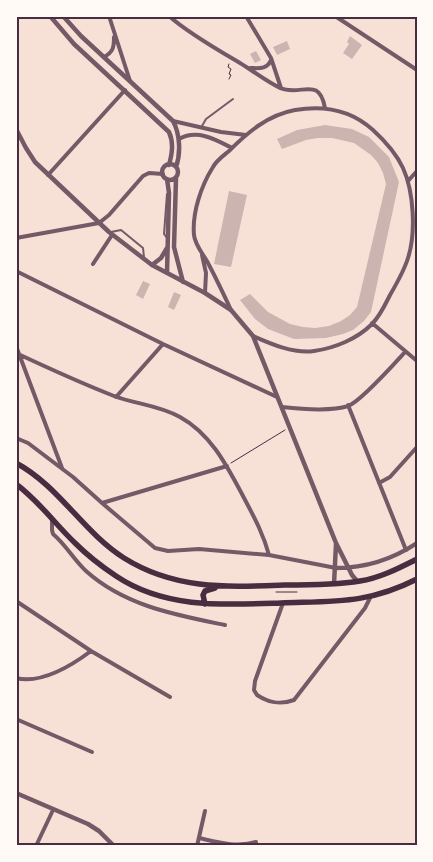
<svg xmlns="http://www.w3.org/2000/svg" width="433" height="862" viewBox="0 0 433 862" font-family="Rubik,sans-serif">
<rect width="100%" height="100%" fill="#f7e1d7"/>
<path fill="#ccb4b1" d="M350 36 362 45 352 59 343 53 349 44 347 42Z
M287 41 290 49 277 55 273 47Z
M256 51 261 60 255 63 250 54Z
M325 125 352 129 369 137 389 157 399 182 371 312 364 321 353 330 343 334 326 338 294 339 268 329 255 319 240 300 250 294 268 312 290 324 303 327 315 328 329 326 341 321 350 315 357 307 386 184 383 173 378 163 371 155 354 143 332 138H318L306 140 282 149 277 139 297 130Z
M229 191 247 195 231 267 214 264Z
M143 281 150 284 143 299 136 295Z
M174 292 181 295 174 310 168 307Z"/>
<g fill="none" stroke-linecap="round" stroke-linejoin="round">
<path stroke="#4a2c40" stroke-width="1" d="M229 79 231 75 229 74 231 69 228 67 229 64
M231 463 285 430
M276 592H297"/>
<path stroke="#755966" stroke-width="2" d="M202 126 206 119 233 99
M111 232 121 230 143 248 144 257
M167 238 164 234 167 194"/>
<path stroke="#755966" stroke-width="4" d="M109 16 130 81
M169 16C188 33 218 50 240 63 253 71 266 81 280 88 301 97 319 75 325 108
M246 16 271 58 281 88
M335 16 417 70
M104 57C113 52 114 48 114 37
M250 68C258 68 267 70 271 60
M173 121 221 132 246 135
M179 139C197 129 215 139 232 148
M48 175 125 90
M408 181 417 171
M16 238 99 223 109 215 143 176 149 173 163 174
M202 255 206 273 205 293
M93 264 112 235
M16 271 163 344 277 397
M231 310C224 295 217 280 209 265 205 256 195 246 194 235 192 213 201 186 213 167 216 161 223 156 229 151 248 132 268 115 295 110 324 105 351 110 373 130 385 141 396 153 403 168 414 192 416 233 408 258 404 271 397 283 390 295 385 305 380 316 372 324 357 339 335 348 314 351 294 354 271 344 253 336
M372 323 417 361
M16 346 62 468
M16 353C48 368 81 383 114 396 135 404 159 405 180 417 211 434 227 466 243 496 254 517 263 533 269 555
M116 397 163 344
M348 405 406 550
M282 407C300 409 330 412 348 406 361 401 394 364 405 352
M16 438 28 443 73 477 102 503 155 548 168 551 199 549 269 555 336 568
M379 483 390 477 417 447
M102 503 227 466
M52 520V530L53 534C66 545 74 560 86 571 125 606 176 615 225 625
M16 601 91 651 170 697
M283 603 255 681 254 690 257 695C269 703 280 705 294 700L365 608 370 598
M16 678C41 684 71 666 91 651
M16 719 92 752
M199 838C217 842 237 848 256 842
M36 846 53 810
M197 846 205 811"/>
<path stroke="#755966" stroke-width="4.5" d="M50 16 74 44 169 132C174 143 172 154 169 165
M63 16 81 36 173 121C180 134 181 153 176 167
M16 129 26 148 35 162 109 232 152 265 205 293 231 310 253 336 336 543 352 575 357 581
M162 172a8 8 0 1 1 16 0a8 8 0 1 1-16 0Z
M176 178 174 247 183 282
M152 265 161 258 167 248
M167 273 169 193 167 179
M336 568C365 568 393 559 417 543
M334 584 336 544
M16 793 88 824 99 831 114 846"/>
<path stroke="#4a2c40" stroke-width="5.5" d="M16 463C59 486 83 532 124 558 175 590 227 587 285 585 310 585 336 585 360 581 380 578 399 568 417 559
M16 484C40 502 54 523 75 543 87 555 101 566 116 576 165 609 224 605 281 603 334 601 368 604 417 579
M205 604 203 595 205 591 215 588"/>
</g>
<rect width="433" height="862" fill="none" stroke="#fffaf5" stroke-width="35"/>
<rect x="18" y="18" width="398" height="826" fill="none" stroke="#4a2c40" stroke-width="2"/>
</svg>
